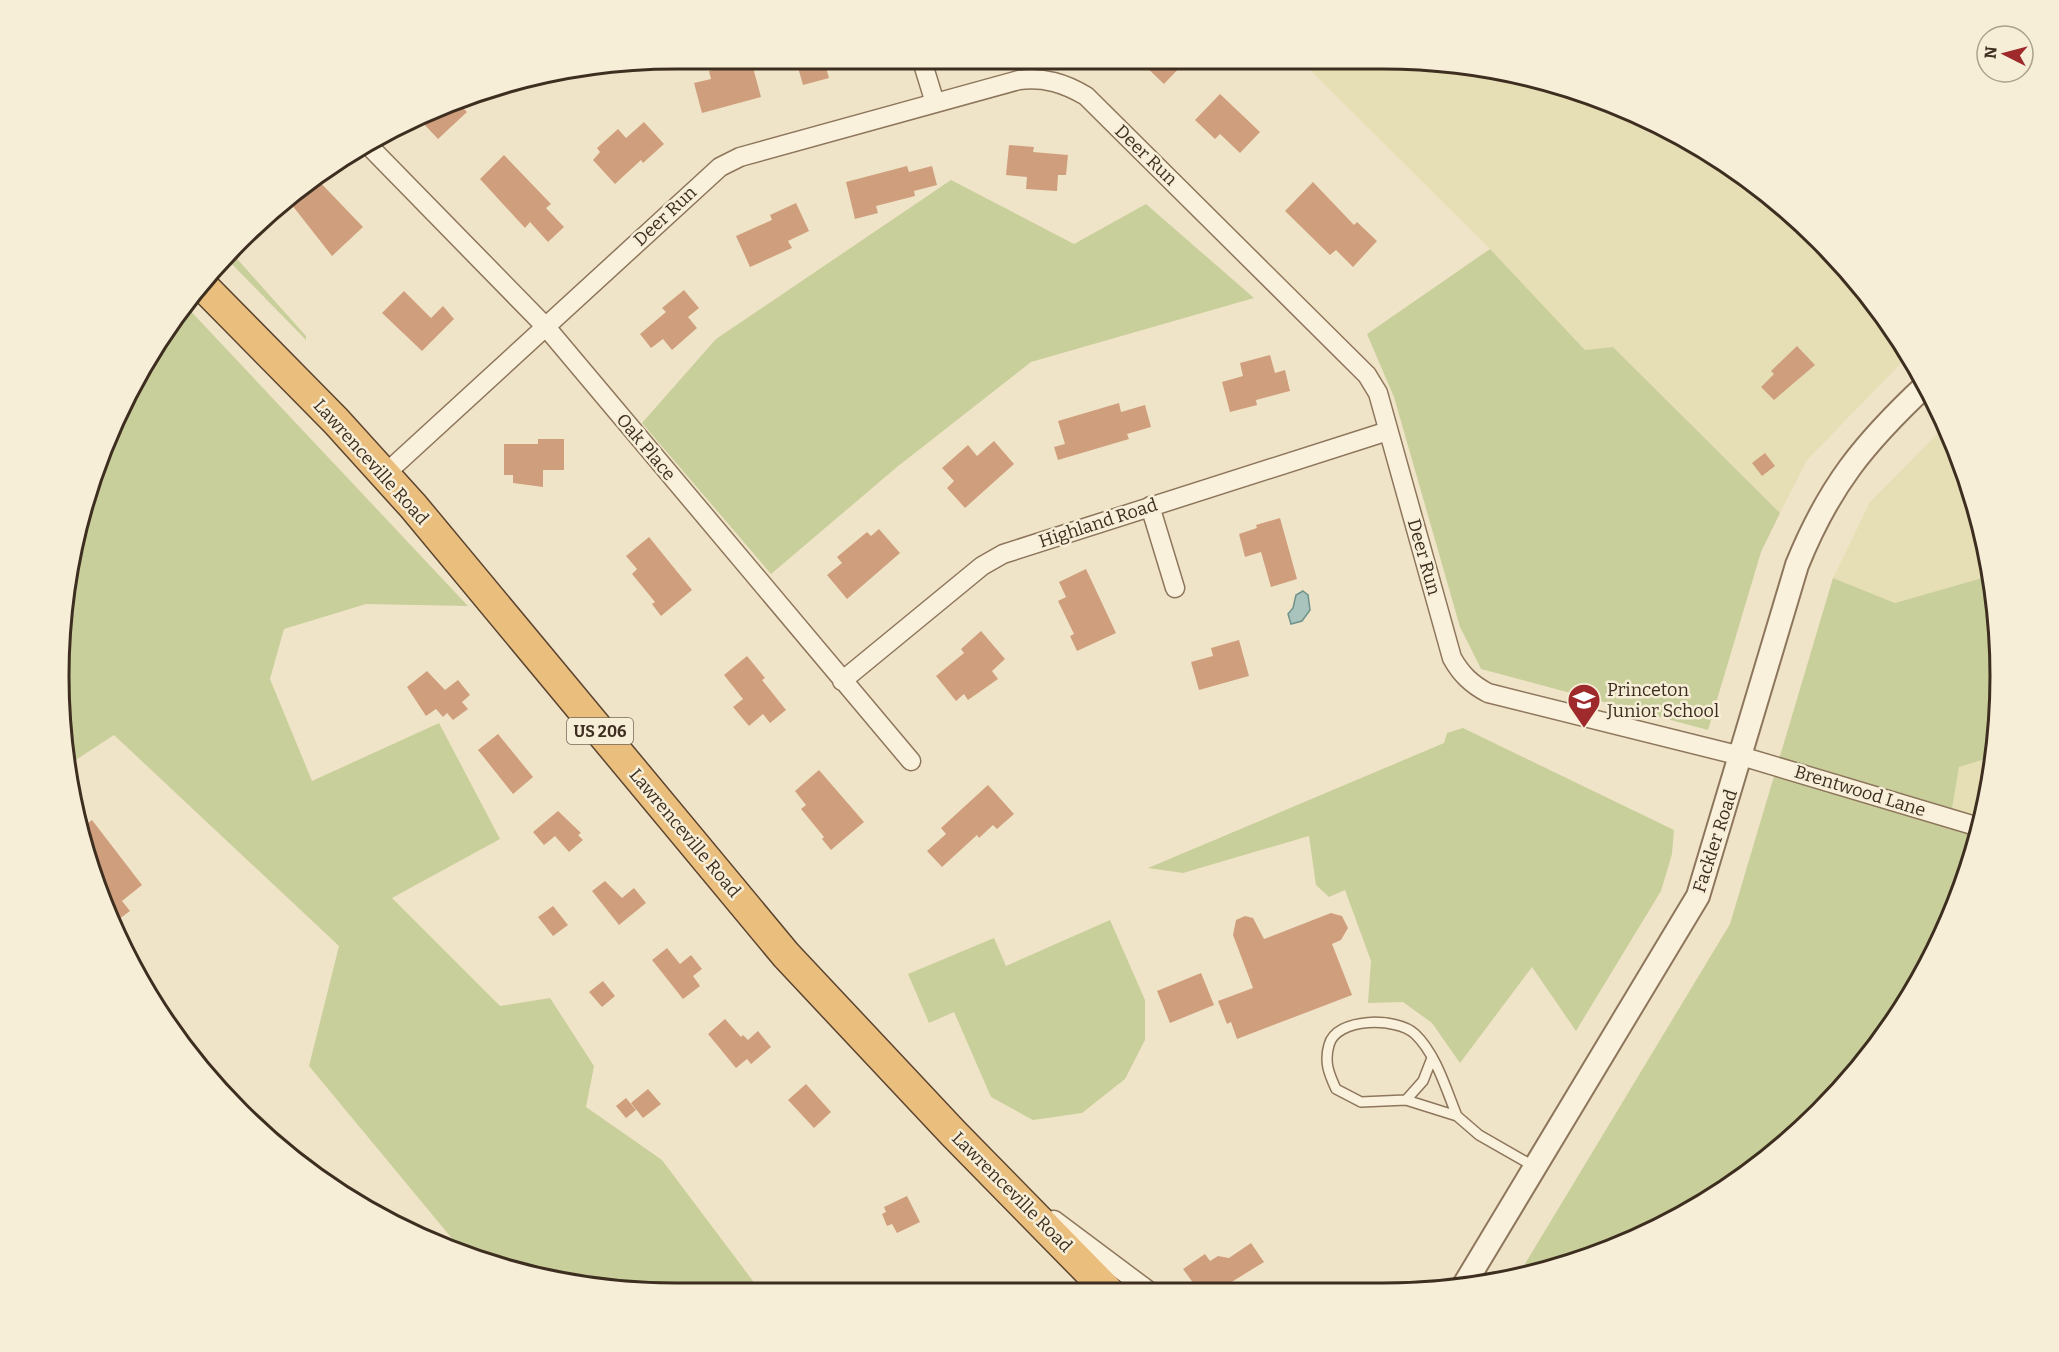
<svg xmlns="http://www.w3.org/2000/svg" width="2059" height="1352" viewBox="0 0 2059 1352" font-family="Bitter,serif">
<rect width="100%" height="100%" fill="#f0e4c8"/>
<path fill="#e6deb5" d="M1304 64H1464L1620 106 1692 141 1790 212 1873 300 1908 356 1807 460 1780 513 1613 347 1585 350 1490 249Z
M1945 426 1979 516 1989 576 1895 603 1833 578 1870 502Z
M1995 756 1979 825 1952 809 1959 767Z"/>
<path fill="#c9cf9b" d="M951 180 1074 244 1146 204 1254 298 1031 362 897 467 771 574 642 423 716 339Z
M1490 249 1585 350 1613 347 1780 513 1761 552 1708 730 1481 669 1460 627 1394 397 1367 334Z
M231 252 306 336V340L226 258Z
M184 304 468 606 366 604 284 629 270 679 312 781 439 723 500 839 392 898 500 1006 550 998 594 1066 586 1107 662 1160 759 1289 596 1288 464 1253 309 1066 339 946 114 735 68 765 60 717V636L91 477 141 368Z
M1989 576 1999 635 1995 756 1959 767 1952 809 1979 825 1968 874 1918 984 1847 1083 1759 1166 1656 1230 1542 1273 1517 1277 1730 924 1833 578 1895 603Z
M1463 728 1674 830 1672 854 1661 891 1576 1031 1532 967 1460 1063 1432 1023 1403 1002 1368 1003 1371 961 1345 890 1329 897 1316 885 1309 836 1183 873 1148 868 1444 743 1447 733Z
M1110 920 1145 1000V1040L1125 1079 1082 1113 1033 1120 991 1097 954 1012 929 1023 908 974 994 938 1006 966Z"/>
<path fill="#a9c4bc" stroke="#6f938a" stroke-width="1.5" d="M1303 591 1308 595 1310 610 1302 621 1291 624 1288 614 1293 608 1296 595Z"/>
<path fill="#cf9f7d" d="M735 64H752L761 97 702 113 694 83 711 79 709 71Z
M797 64H825L829 78 803 85Z
M1143 64H1183L1164 84Z
M1220 94 1260 132 1240 153 1220 134 1215 139 1195 120Z
M457 102 467 112 438 139 420 120Z
M644 122 664 144 643 163 641 160 615 184 593 160 600 152 597 148 618 129 626 138Z
M1009 145 1034 147 1033 152 1068 155 1066 175H1058L1057 191 1026 189 1027 177 1006 175Z
M504 155 551 204 546 208 564 227 548 242 530 222 525 228 480 179Z
M907 166 909 172 932 166 937 185 914 191 915 196 876 206 878 213 855 219 846 182Z
M315 177 363 227 332 256 288 200Z
M1313 182 1354 225 1357 222 1377 241 1353 267 1336 250 1330 255 1285 211Z
M796 203 809 231 788 241 792 248 750 267 736 236 772 220 770 215Z
M684 290 699 308 688 317 697 328 672 350 663 339 651 348 640 334 666 312 662 308Z
M404 291 431 318 443 306 454 319 422 351 382 313Z
M1797 346 1815 365 1774 400 1761 387 1774 374 1771 371Z
M1270 355 1275 373 1285 370 1290 391 1256 400 1257 405 1230 412 1222 382 1243 376 1240 363Z
M1119 403 1121 412 1145 405 1151 427 1127 434 1129 439 1058 460 1054 447 1065 444 1058 421Z
M538 439H564V470H543V487L513 483V475H504V444H538Z
M994 441 1014 464 965 508 947 488 954 481 942 468 968 445 977 456Z
M1765 453 1775 466 1762 476 1752 463Z
M1280 518 1297 579 1271 587 1261 552 1245 557 1239 534 1257 528 1256 525Z
M879 529 900 553 847 599 827 575 842 563 837 557 867 532 871 536Z
M649 537 692 590 661 616 652 604 655 602 632 574 637 569 626 556Z
M1086 569 1116 633 1077 651 1070 636 1074 634 1058 601 1066 597 1059 582Z
M981 631 1005 659 992 671 998 679 968 700 964 694 956 701 936 676 964 653 961 649Z
M1239 640 1249 676 1199 690 1191 662 1213 656 1211 648Z
M747 656 765 678 762 680 786 710 770 723 763 714 749 726 733 707 743 699 724 675Z
M427 671 445 690 458 680 470 695 462 702 468 709 453 720 447 713 443 717 436 709 426 716 407 687Z
M498 734 533 777 513 794 478 750Z
M819 770 864 822 831 850 822 839 824 837 801 809 806 805 795 791Z
M988 785 1014 814 997 829 993 825 979 838 977 835 942 867 927 851 946 834 941 828Z
M558 811 581 833 578 835 583 840 569 852 555 836 544 845 533 832Z
M92 820 142 885 122 901 130 911 115 922 91 864 94 862 79 835V830Z
M605 881 622 898 634 888 646 903 619 925 592 891Z
M553 906 568 925 553 936 538 917Z
M1331 913 1342 916 1348 928 1341 940 1332 944 1352 995 1237 1039 1231 1022 1227 1024 1218 1001 1253 988 1233 935 1236 920 1245 916 1253 918 1264 939Z
M667 948 680 964 691 955 702 969 693 976 700 986 683 999 652 960Z
M1201 973 1214 1005 1170 1023 1157 991Z
M603 981 615 996 602 1007 589 992Z
M725 1019 741 1037 743 1035 748 1040 758 1031 771 1047 751 1064 747 1059 736 1068 708 1034Z
M806 1084 831 1112 814 1128 788 1100Z
M648 1089 661 1104 643 1118 631 1103Z
M626 1098 636 1110 626 1118 616 1106Z
M907 1196 920 1222 897 1233 892 1224 887 1226 882 1214 886 1212 884 1207Z
M1251 1243 1264 1262 1217 1291H1199L1183 1269 1205 1254 1210 1261 1218 1256 1229 1258Z"/>
<g fill="none" stroke-linecap="round" stroke-linejoin="round">
<g stroke="#8d765c" stroke-width="12">
<path id="service" d="M1406 1100 1423 1081 1432 1058
M1457 1116C1446 1089 1436 1054 1415 1034 1397 1017 1336 1017 1329 1045 1324 1062 1329 1074 1336 1089L1361 1102 1406 1100 1457 1116 1479 1135 1535 1167"/>
</g>
<g stroke="#8d765c" stroke-width="21">
<path id="minor" d="M923 64 935 103
M368 145 546 327 911 761
M385 474 720 167 740 157 1019 80C1044 77 1064 83 1086 96L1367 375 1378 393 1452 658C1461 674 1471 684 1488 693L1741 756 1979 827
M1150 506 1175 588
M842 681 982 566 1003 554 1388 431
M1054 1220 1149 1291"/>
</g>
<g stroke="#8d765c" stroke-width="26">
<path id="tertiary" d="M1464 1285 1698 896 1797 565C1829 486 1864 443 1926 385"/>
</g>
<g stroke="#5b4430" stroke-width="33">
<path id="trunk" d="M201 284 336 421 413 506 786 955 954 1134 1108 1291"/>
</g>
<use href="#service" stroke="#faf1dc" stroke-width="9"/>
<use href="#minor" stroke="#faf1dc" stroke-width="18"/>
<use href="#tertiary" stroke="#faf1dc" stroke-width="22"/>
<use href="#trunk" stroke="#eabe7c" stroke-width="30"/>
</g>
<defs>
<g id="school-pin" transform="scale(1.725)"><path d="M0 17L-7.5 6A9.5 9.5 0 1 1 7.5 6Z" fill="#9e2a2b" stroke="#f7eed8"/><path d="M0-5L7-2L0 1L-7-2ZM-4 1L0 2.5L4 1V4Q0 6-4 4Z" fill="#fff"/></g>
</defs>
<g fill-rule="evenodd">
<use href="#school-pin" x="1584" y="700"/>
</g>
<g text-anchor="middle" stroke-width="5" stroke-linejoin="round" paint-order="stroke">
<rect fill="#f7eed8" stroke="#756857" stroke-width="1.5" x="567" y="718" width="66" height="26" rx="4.5"/>
<g font-size="16" font-weight="bold" fill="#3d2e20">
<text x="600" y="737">US 206</text>
</g>
<g font-size="18" fill="#3d2e20" stroke="#f7eed8">
<text transform="translate(1146 155) rotate(44)" y="6">Deer Run</text>
<text transform="translate(665 216) rotate(-43)" y="6">Deer Run</text>
<text transform="translate(646 447) rotate(50)" y="6">Oak Place</text>
<text transform="translate(371 462) rotate(48)" y="6">Lawrenceville Road</text>
<text transform="translate(1098 523) rotate(-18)" y="6">Highland Road</text>
<text transform="translate(1424 557) rotate(74)" y="6">Deer Run</text>
<text transform="translate(1860 791) rotate(17)" y="6">Brentwood Lane</text>
<text transform="translate(685 833) rotate(50)" y="6">Lawrenceville Road</text>
<text transform="translate(1715 841) rotate(-72)" y="6">Fackler Road</text>
<text transform="translate(1012 1192) rotate(45)" y="6">Lawrenceville Road</text>
</g>
<g font-size="18" fill="#3d2e20" stroke="#f7eed8" text-anchor="start">
<text x="1607" y="696">Princeton<tspan x="1607" dy="21">Junior School</tspan></text>
</g>
</g>
<path d="M0 0H2059V1352H0ZM676 69H1383A607 607 0 0 1 1990 676V676A607 607 0 0 1 1383 1283H676A607 607 0 0 1 69 676V676A607 607 0 0 1 676 69Z" fill="#f7eed8" fill-rule="evenodd"/>
<path fill="none" stroke="#3d2e20" stroke-width="3" d="M676 69H1383A607 607 0 0 1 1990 676V676A607 607 0 0 1 1383 1283H676A607 607 0 0 1 69 676V676A607 607 0 0 1 676 69Z"/>
<g transform="translate(2005 54) rotate(276)"><circle r="28" fill="#f7eed8" stroke="#ada18e" stroke-width="1.5"/>
<path d="M0-4.5L10 22L0 15L-10 22Z" fill="#9e2a2b"/>
<text y="-9" font-size="16" font-weight="bold" text-anchor="middle" fill="#3d2e20">N</text>
</g>
</svg>
